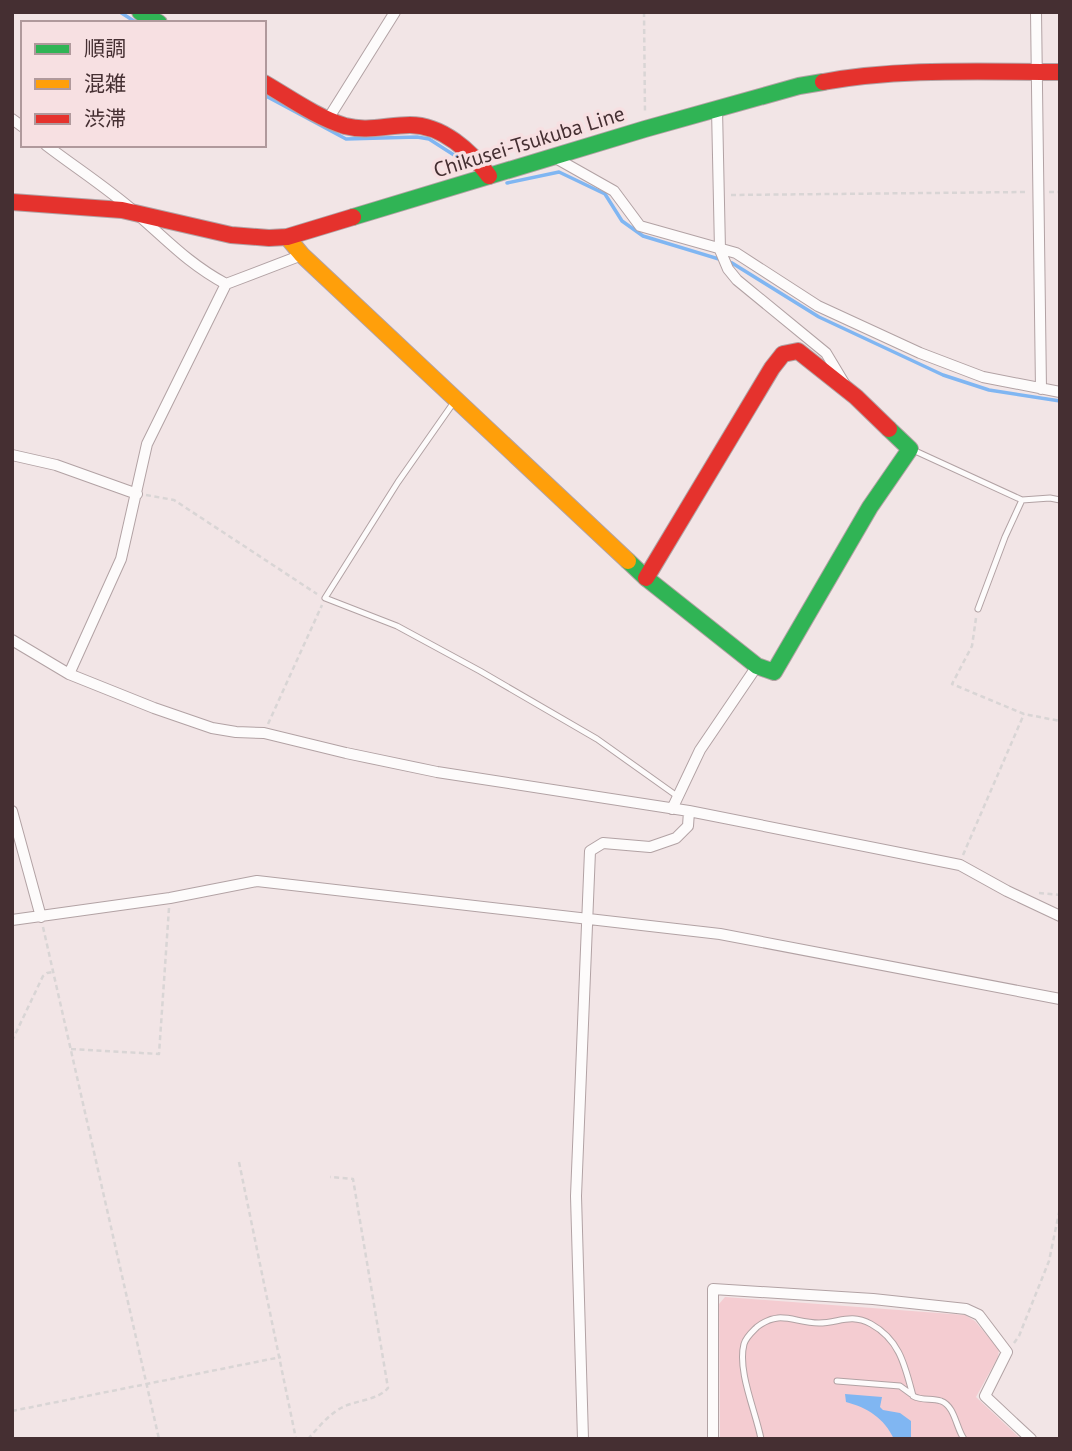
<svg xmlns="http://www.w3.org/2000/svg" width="1072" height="1451" viewBox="0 0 1072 1451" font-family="'PT Sans','Noto Sans JP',sans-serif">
<rect width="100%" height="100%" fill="#f2e5e6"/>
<path fill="#f4ccd1" d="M725 1297 965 1315 975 1321 999 1350 998 1357 976 1397 1021 1439H720L719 1304Z"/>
<path fill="#80b6f2" d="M845 1394 882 1397 880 1407 883 1410 900 1413 911 1421V1439H894C884 1418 868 1408 846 1402Z"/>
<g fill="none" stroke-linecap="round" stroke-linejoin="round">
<path stroke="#80b6f2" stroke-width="3.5" d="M120 12 137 23
M264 95 346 139 417 137 429 139 468 164
M507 183 559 172 605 194 622 221 643 236 732 263 819 317 943 375 989 390 1060 401"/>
<g stroke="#b2a2a4" stroke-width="7">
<path id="lane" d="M454 402 398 482 325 598 397 626 480 671 597 739 677 796
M913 450 1022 500 1050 498 1060 500
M978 609 1005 537 1022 500
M837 1381 900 1386 911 1394
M761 1439C756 1412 737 1371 744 1344 746 1337 752 1332 757 1327 780 1309 794 1323 819 1323 839 1323 850 1313 871 1324 900 1340 905 1366 913 1396 922 1401 931 1398 941 1401 955 1406 956 1428 964 1439"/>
</g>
<g stroke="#b2a2a4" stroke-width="12">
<path id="street" d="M1036 12 1041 389
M717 109 720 250 728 269 737 280 826 353 844 383
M12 119 23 127
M328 119 395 12
M46 145C76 168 109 189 137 214 168 241 189 264 226 284
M552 156 614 191 640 226 736 253 818 306 920 353 983 377 1060 392
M12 455 56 465 137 494
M12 640 69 674 154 708 212 728 236 732 264 733 346 753 437 772 689 811 960 865 1007 891 1060 916
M69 674 121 559 147 444 226 284 302 255
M672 809 700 750 757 666
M12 811 41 917
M12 920 170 898 257 881 720 934 1060 999
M583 1439 576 1196 590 851 603 843 650 847 676 838 688 826 689 811
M713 1439V1289L873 1299 966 1309 979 1315 1007 1352 985 1396 1031 1439"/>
</g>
<g stroke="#b2a2a4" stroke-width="18">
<path id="fast" d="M140 12 159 23
M353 217 645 129 799 86 823 82
M628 561 646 578 757 666 774 672 870 507 910 449 889 429"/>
</g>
<g stroke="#b2a2a4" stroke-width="18">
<path id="slow" d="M287 237 302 255 628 561"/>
</g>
<g stroke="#b2a2a4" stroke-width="18">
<path id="jam" d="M823 82C901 68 981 72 1060 72
M264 83C290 98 316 117 345 126 367 132 388 125 410 125 442 125 471 151 489 176
M12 202 122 210 231 235 269 238 287 237 353 217
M646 578 772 368 783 354 798 351 856 397 889 429"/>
</g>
<path stroke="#d9d5d5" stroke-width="2.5" stroke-dasharray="5 3.5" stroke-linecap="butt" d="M644 12 645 114
M1049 192H1060
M731 195 1028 192
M146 495 174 500 317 594
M976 618 972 646 952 684 1024 714 1060 721
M268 724 322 605
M963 855 1024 714
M1039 893 1060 895
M43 927 159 1439
M12 1041 43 976 47 973 53 972
M71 1049 159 1054 169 908
M239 1162 296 1439
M1014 1343 1019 1336 1049 1261 1060 1208
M12 1411 281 1357
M308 1439C318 1428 328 1415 341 1408 355 1400 377 1401 388 1388L353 1179 330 1177"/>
<use href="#lane" stroke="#fdfbfb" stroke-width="5"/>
<use href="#street" stroke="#fdfbfb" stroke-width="10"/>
<use href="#fast" stroke="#30b455" stroke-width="16"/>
<use href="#slow" stroke="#ff9f0a" stroke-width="16"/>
<use href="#jam" stroke="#e5322d" stroke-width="16"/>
</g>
<g text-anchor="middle" stroke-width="7" stroke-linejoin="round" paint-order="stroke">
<g font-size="21" fill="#452f32" stroke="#f7e0e2">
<text transform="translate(529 142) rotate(-17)" y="7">Chikusei-Tsukuba Line</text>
</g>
</g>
<rect width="1072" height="1451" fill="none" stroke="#452f32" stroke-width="28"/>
<rect x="21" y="21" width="245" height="126" fill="#f7e0e2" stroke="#b0999c" stroke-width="2"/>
<rect x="35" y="44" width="35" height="10" fill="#30b455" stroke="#b0999c" stroke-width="2"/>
<text x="84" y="56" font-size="21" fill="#452f32">順調</text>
<rect x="35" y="79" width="35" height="10" fill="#ff9f0a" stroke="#b0999c" stroke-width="2"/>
<text x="84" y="91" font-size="21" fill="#452f32">混雑</text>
<rect x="35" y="114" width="35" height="10" fill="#e5322d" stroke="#b0999c" stroke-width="2"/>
<text x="84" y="126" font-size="21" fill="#452f32">渋滞</text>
</svg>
